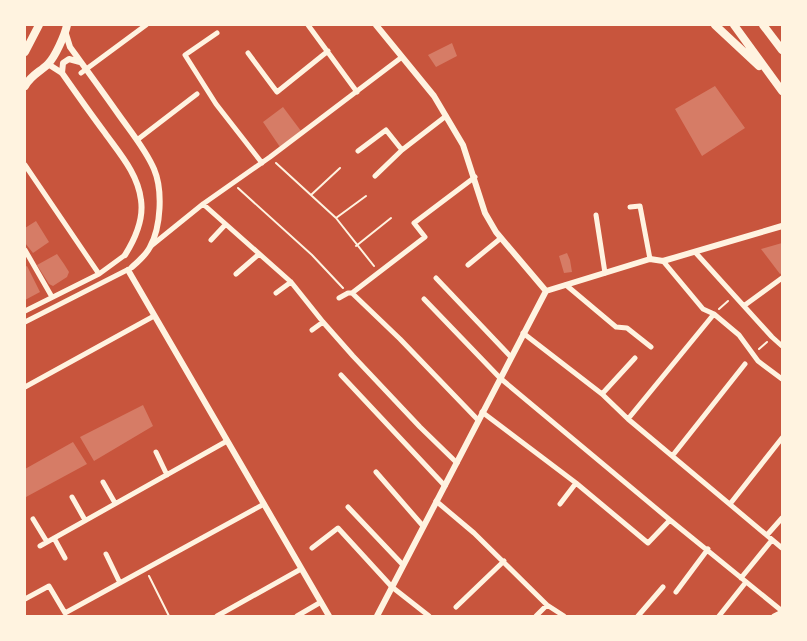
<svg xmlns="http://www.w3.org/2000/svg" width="807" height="641" viewBox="0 0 807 641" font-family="Cabin,sans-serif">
<rect width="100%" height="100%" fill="#c8553d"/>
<path fill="#d67c66" d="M452 43 457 56 436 67 428 55Z
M715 86 745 128 702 156 675 109Z
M283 107 301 131 280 147 263 122Z
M36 221 49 242 33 253 25 243V228Z
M782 243V273L780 274 761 249Z
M567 253 570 260 572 272 564 273 559 256Z
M57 254 64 264 69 272 67 277 53 286 49 284 37 265Z
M27 266 40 292 25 300V267Z
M143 405 153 426 94 461 80 437Z
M73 442 87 464 26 497 25 469Z"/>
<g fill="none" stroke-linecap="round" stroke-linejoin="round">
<path stroke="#fff3e0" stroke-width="2" d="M276 163 336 218 374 266
M238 188 312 255 343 288
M311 195 340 168
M336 218 366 196
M356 246 391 218
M719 309 728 301
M759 349 767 342
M149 576 169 616"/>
<path stroke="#fff3e0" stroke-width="5" d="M308 25 357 92
M217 33 185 55 216 104 262 163
M248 53 277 92 328 51
M81 73 146 25
M137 140 197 94
M358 151 386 130 402 150 446 116
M25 165 99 274
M375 176 402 150
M203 204 291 282 323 322 353 356 420 427 457 463
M630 207 640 206 650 259
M596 215 605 273
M211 240 225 225
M151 246 203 204 270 157 402 57
M25 250 52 297
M695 252 772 337 782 346
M663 261 703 309 714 314 739 335 758 361 782 379
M468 265 501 238
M236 274 259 254
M436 278 511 357
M566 285 616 327 627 328 651 347
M276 293 291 282
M352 293 400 339 478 420
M339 298 348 293H352L425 237 414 223 475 177
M424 299 500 378 670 520 782 611
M745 305 782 278
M25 311 99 274 125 255
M25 322 129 269
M312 330 323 322
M523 333 602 394 628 419 782 548
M341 375 445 486
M25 387 154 316
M602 394 635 358
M482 412 576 483 648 543 670 520
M628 419 714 314
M156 452 167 475
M673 455 745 364
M376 472 423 526
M103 482 115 503
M72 497 85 520
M436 501 474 533 547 605 564 616
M560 504 576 483
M730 504 782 438
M348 507 403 565
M33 519 47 542
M767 535 782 518
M54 538 65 558
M40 546 227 441
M312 548 338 528 392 587 429 616
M106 554 120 583
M741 578 772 540
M676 592 708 549
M25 599 49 586 65 613 264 504
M456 607 504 561
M217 616 301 569
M297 616 321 602
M536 616 547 605
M638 616 663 587
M719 616 746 582
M774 616 782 612"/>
<path stroke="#fff3e0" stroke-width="6" d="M376 25 434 96 463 145 485 213 496 232 546 291
M65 31 70 47C86 69 103 92 119 115 131 132 146 150 154 169 163 190 161 227 150 247 146 255 139 261 132 267
M48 64 62 73C76 93 90 113 105 133 120 154 138 174 141 200 144 220 135 239 125 255
M62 73 63 63 69 59 80 62
M128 270 329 616
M377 616 546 291 650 259 663 261 782 226"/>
<path stroke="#fff3e0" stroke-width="8" d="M715 25 759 66
M734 25 782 91
M763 25 782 50
M25 52 39 25
M25 86C31 75 40 72 48 64 55 57 65 35 67 25"/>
</g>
<rect width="807" height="641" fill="none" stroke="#fff3e0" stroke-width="52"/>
</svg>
